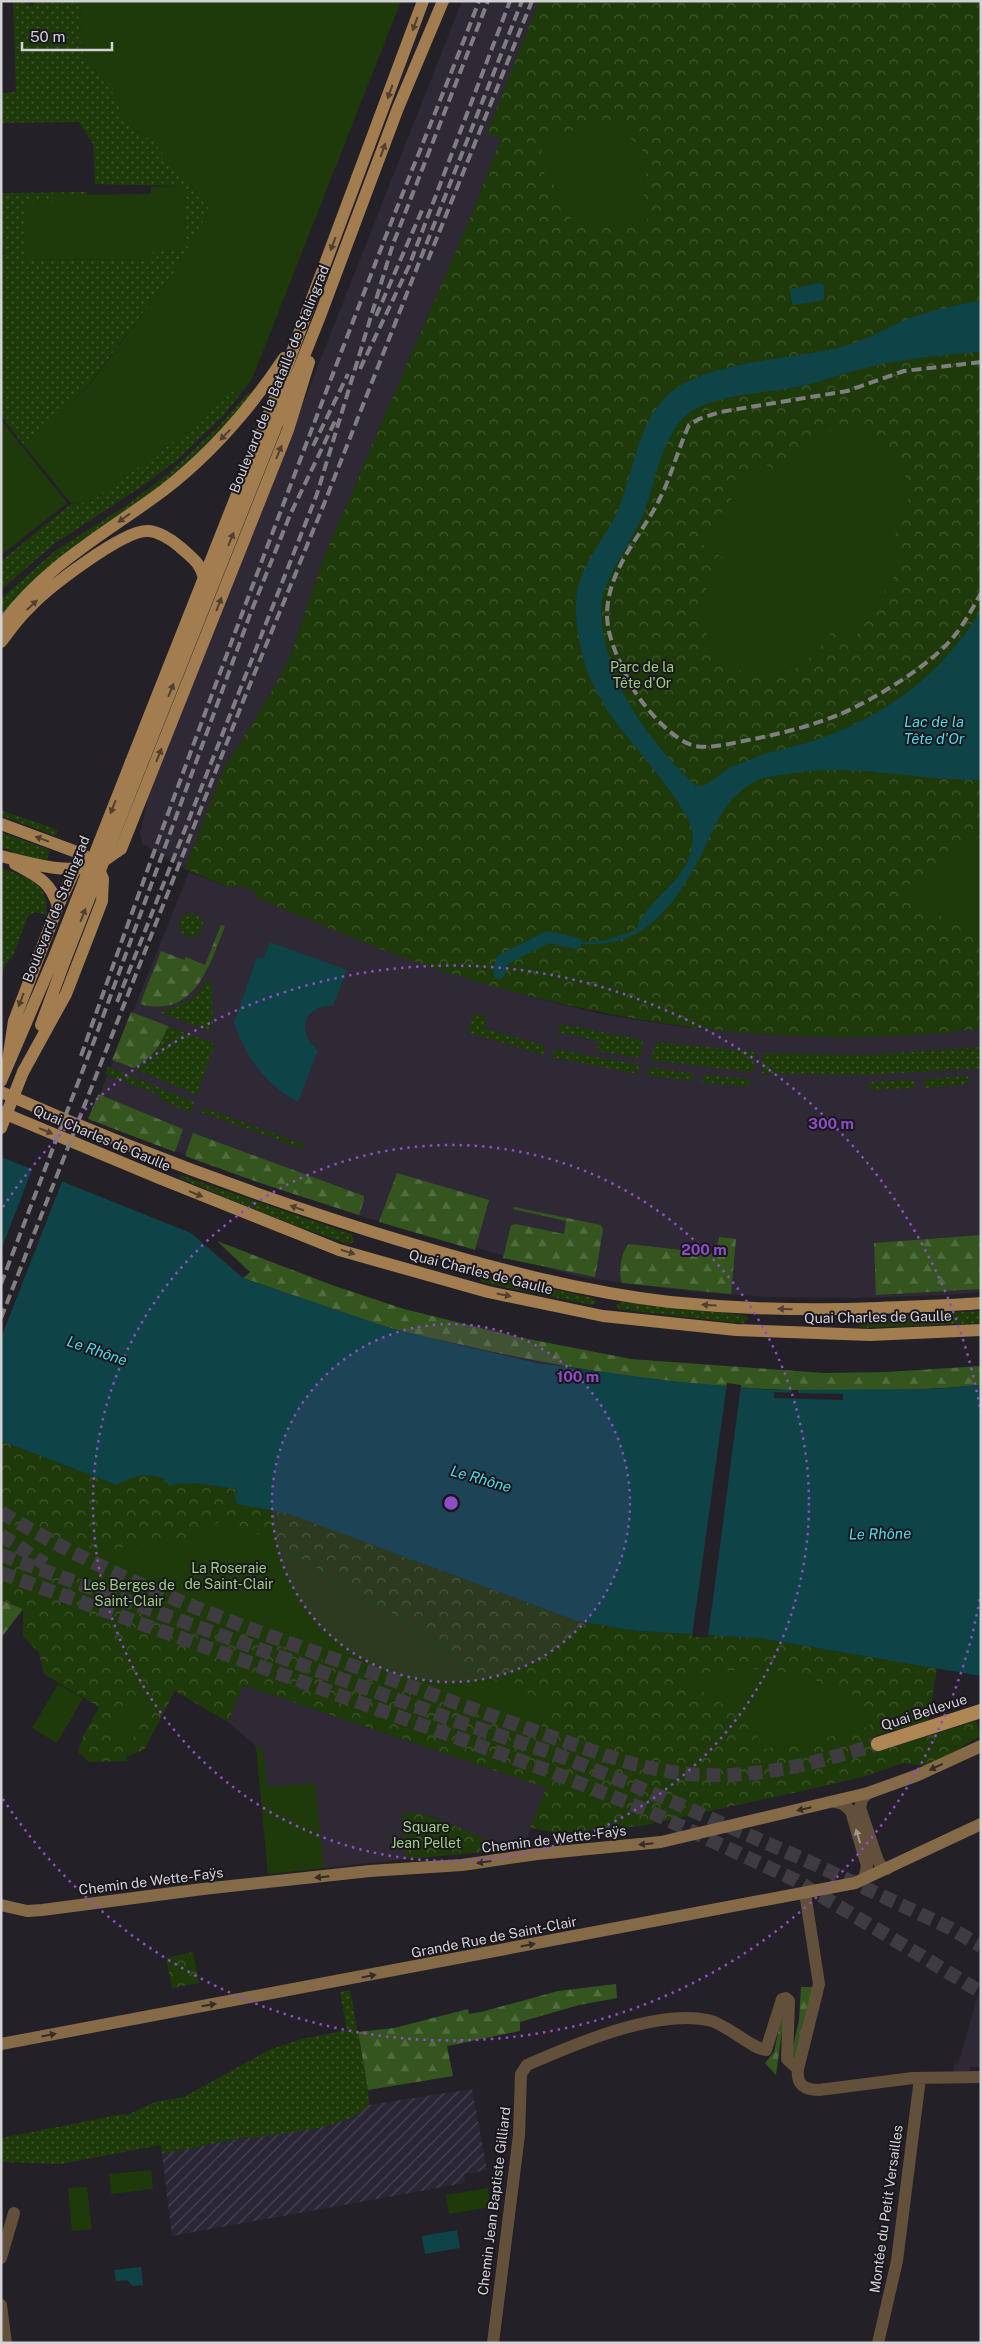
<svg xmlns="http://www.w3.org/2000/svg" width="982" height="2344" viewBox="0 0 982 2344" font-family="'Public Sans',sans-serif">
<defs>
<pattern id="industrial-furrows" width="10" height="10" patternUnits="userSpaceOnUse" patternTransform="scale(1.25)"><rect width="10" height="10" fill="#2b2636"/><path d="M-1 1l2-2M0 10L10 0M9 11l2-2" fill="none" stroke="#494452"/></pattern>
<pattern id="grass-dots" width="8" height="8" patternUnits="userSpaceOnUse" patternTransform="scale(1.25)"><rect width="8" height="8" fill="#1f3a0a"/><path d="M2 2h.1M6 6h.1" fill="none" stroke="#3f552d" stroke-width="1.8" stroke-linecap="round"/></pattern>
<pattern id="forest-firs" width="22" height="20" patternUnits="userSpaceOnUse" patternTransform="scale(1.25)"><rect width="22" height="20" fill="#35551f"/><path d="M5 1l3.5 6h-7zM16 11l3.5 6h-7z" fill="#516c3f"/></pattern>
<pattern id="park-crowns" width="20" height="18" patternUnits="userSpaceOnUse" patternTransform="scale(1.25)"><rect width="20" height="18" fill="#1f3a0a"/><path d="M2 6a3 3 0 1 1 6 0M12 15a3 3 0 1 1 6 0" fill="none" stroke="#3f552d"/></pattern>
</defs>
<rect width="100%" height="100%" fill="#242027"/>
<path fill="#2f2835" d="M462 1H539L488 133 501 138 475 206 323 559 290 657 275 686 223 770 185 869 143 844 140 834 148 796Z
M189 872 231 888 238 885 255 892 258 899 429 966 528 996 601 1014 683 1027 771 1035 892 1036 981 1029V1292L950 1295 855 1298 767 1297 693 1292 580 1277 360 1216 216 1167 90 1118Z
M243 1685 546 1788 525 1843 501 1847 432 1816 403 1814 407 1859 268 1874 256 1746 228 1722Z
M981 1984V2067H970L969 2071H953L955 2063 958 2064Z"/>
<path fill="url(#industrial-furrows)" d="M472 2089 487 2170 464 2174 465 2183 172 2236 162 2154 247 2137 253 2138 355 2116 369 2105Z"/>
<path fill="url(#grass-dots)" d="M13 1H27L31 6 37 1H80L83 56 121 103 122 116 136 131 152 140 210 210 174 272 89 384 26 448 1 416V256L4 254 1 241V193L87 192V195H55V202L25 260 152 259V251L184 186 95 184 93 144 79 122 1 123V93L16 92Z
M229 388 239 396 223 416 176 461 141 487 54 544 1 590V561L71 504 91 501 187 432Z
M249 392 254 395 219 437 1 617V599L55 551 124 507 168 474 217 428Z
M1 810 58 830 56 836 5 817 1 815Z
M1 832 50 850 46 862 30 859 1 847Z
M1 868C27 877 50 882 46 915L35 912 28 916 13 956 6 964 1 976Z
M179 925a12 12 0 1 1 24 0a12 12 0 1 1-24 0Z
M211 977 213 1028 208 1030 160 1013 192 999Z
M474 1013 487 1017 484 1028 545 1046 543 1055 468 1032Z
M560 1024 643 1040 641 1055 637 1058 597 1051 599 1041 558 1032Z
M168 1026 215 1044 197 1095 135 1069C155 1056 160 1048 168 1026Z
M657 1042 755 1052 754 1069 750 1072 650 1060Z
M981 1047V1068L867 1075 762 1073V1053L867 1055Z
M554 1049 639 1065 638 1074 552 1057Z
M108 1067 194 1102 190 1113 159 1099V1095L105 1074Z
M649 1067 694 1074 693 1081 647 1075Z
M703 1075 750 1079 749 1087 702 1082Z
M968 1076V1084L925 1088 924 1079Z
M914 1080 915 1088 869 1090V1082Z
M203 1108 306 1145 301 1148 201 1112Z
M180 1175 351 1234 354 1240 352 1243 348 1244 291 1224 179 1178Z
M482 1274 593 1298 597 1302 592 1305 485 1283 480 1280Z
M620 1302 744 1315 748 1319 744 1323 729 1322 619 1309 616 1305Z
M981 1311V1323L862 1328 856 1323 859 1318Z
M350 1990 368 2090 369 2105C348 2129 284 2133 253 2138L247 2137 162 2154 161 2145 60 2164 1 2162V2138L123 2114 127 2115 155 2102 184 2097 269 2050 302 2039 347 2030 340 1992Z"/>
<path fill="url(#forest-firs)" d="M221 925 225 926C209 966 195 1019 140 1004L161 951 184 960 186 957 205 965Z
M131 1012 168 1026C159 1048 154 1056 134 1068L112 1060Z
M98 1094 183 1129 175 1152 88 1119Z
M193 1133 364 1196V1200L359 1215 266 1185 185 1156Z
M397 1173 489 1200 475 1250 379 1222Z
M514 1207 601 1225 603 1230 595 1277 503 1258 511 1225 516 1224 564 1234 566 1221 513 1209Z
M981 1235V1289L876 1295 874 1243Z
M719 1237 736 1239 731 1294 622 1283C618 1274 621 1250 629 1244L716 1254Z
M217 1241 332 1285 404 1309 513 1336 631 1359 823 1373 888 1372 981 1366V1385C808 1401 632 1385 463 1345 440 1340 416 1335 393 1329 342 1314 293 1295 243 1278L250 1272Z
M1 1600 23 1609 1 1638Z
M616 1984 617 1998 579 2005 520 2022V2031L447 2046 453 2076 368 2090 358 2032 394 2028 468 2009 469 2014 481 2012 558 1991Z
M801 1987H813L796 2058 791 2056 799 2020Z
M783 2009H785L776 2075 765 2063 774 2052Z"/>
<path fill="url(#park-crowns)" d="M539 1H981V1029C792 1051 610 1026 430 967 372 947 315 922 258 899L255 892 238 885 231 888 185 869 223 770 275 686 290 657 323 559 475 206 501 138 487 133Z
M1 1441 117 1485 134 1476 151 1475 164 1479 172 1484 194 1483 236 1489 238 1494H234L237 1504 289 1514 577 1621 637 1631 759 1638 937 1668 929 1720 875 1736 880 1751 976 1721 981 1735 929 1767 904 1763 862 1777 802 1791 641 1826 560 1833 530 1828 546 1788 243 1685 228 1722 175 1691 144 1750 126 1757 127 1761 89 1762 78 1752 84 1734 99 1707 44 1674 39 1653 23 1636V1609L1 1600Z
M417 1813 442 1820 508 1850 407 1859 402 1814Z
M193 1952 199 1983 172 1988 166 1958Z"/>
<path fill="#1f3a0a" d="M80 1H401L252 379 239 396 229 388 187 432 91 501 71 503 26 448 90 384 174 272 210 210 152 140 129 126 122 116 121 103 83 56Z
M619 113 626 114 630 138C650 152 650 168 641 188L645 199 648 227 577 226 572 223 562 196 538 164 545 138 618 119Z
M184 186 185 251H153L152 259 25 260 24 202H55V195L151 194V187Z
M1 420 67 503 1 555Z
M836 429C842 429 849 428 856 430 888 435 914 472 907 505 904 519 897 531 889 544L907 556 853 641 833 630C820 648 810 661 790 671 741 694 689 640 705 592 709 579 717 569 723 558L702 544 757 459 778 472C794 450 810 437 836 429Z
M981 836V936C952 924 926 909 903 889Z
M221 1521 247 1528 304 1560 421 1631 479 1674 549 1702 538 1737C362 1671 181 1613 2 1553L12 1524 68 1544 100 1551 192 1537Z
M749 1669C790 1670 818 1675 850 1702 857 1709 867 1716 870 1726L817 1740 764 1749C758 1723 705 1692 682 1680V1675Z
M58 1684 83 1698 57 1743 32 1728Z
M130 1692 152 1705 129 1745 107 1732Z
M256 1746 263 1750 267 1787 315 1783 324 1868 268 1874Z
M151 2170 153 2189 111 2194 109 2174Z
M87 2187 92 2229 72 2231 68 2188Z
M488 2188 491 2207 449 2214 446 2195Z"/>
<path fill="#0e4348" d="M820 283 824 285V300L794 305 792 303 790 289Z
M981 301V352C936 355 893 360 850 372 835 376 821 381 807 385 772 393 718 393 689 413 665 429 655 480 646 507 635 539 610 567 602 599 600 609 602 619 603 629 610 690 653 745 696 786 709 787 715 777 726 770 735 765 747 761 757 757 776 749 797 747 816 740 888 715 941 675 981 610V780C915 781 854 762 788 774 779 776 766 776 758 780 727 796 719 818 705 847 679 901 644 953 576 943L606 940 636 930C649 894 692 882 693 837 694 811 628 741 612 717 605 707 598 695 593 684 581 660 573 618 577 592 583 561 607 536 619 508 635 468 639 412 678 387 719 361 791 359 838 348 861 342 882 330 903 321 927 311 955 305 981 301Z
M270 942 347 970 333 1006C304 1005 295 1032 318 1050L298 1102C266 1085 245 1057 234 1022L257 957 263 959Z
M1 1157 191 1233 243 1278 393 1329 537 1363 670 1381 773 1390 935 1389 981 1385V1676L759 1638 637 1631 577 1621 289 1514 237 1504 234 1494 238 1493 236 1489 194 1483 175 1484 169 1486 164 1479C146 1472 133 1476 117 1485L1 1441Z
M457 2230 460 2248 425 2254 422 2236Z
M141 2267 143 2285 133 2286 127 2280 116 2281 114 2270Z"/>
<path fill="#242027" d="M33 1167 63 1179 1 1338V1250Z
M727 1383 741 1385 708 1637H692Z
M792 1390H798V1393L843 1394V1400L774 1398V1392L791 1393Z"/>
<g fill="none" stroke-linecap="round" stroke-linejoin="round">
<path stroke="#0e4348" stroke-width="12" d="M499 973 502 960 548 937 576 943"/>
<path stroke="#3e3b41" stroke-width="14" stroke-dasharray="14 7" stroke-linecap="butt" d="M1 1512C113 1581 238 1625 362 1669 452 1701 542 1735 633 1764 652 1768 671 1773 690 1774 754 1780 817 1763 878 1744
M1 1535 45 1564
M1 1555 456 1721 555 1754 662 1797 812 1863 950 1928 981 1946
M1 1573 549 1771 653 1813 795 1880 981 1992"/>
<path stroke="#62503b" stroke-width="12" d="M868 1793 862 1799 860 1808 878 1861 882 1867 887 1869
M835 1802 843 1804 851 1811 867 1866 864 1879
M805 1893 819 1984 798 2069C796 2085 805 2090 819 2090L913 2078 981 2077
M1 2258 14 2213
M1 2305 6 2343
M493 2343 519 2135 521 2074 527 2065C575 2044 656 2009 708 2020 729 2025 750 2048 766 2050L782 1999 786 1998 789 2001 787 2059 798 2069
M878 2343 897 2261 920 2078"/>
<path stroke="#856a47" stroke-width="12" d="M1 1905 27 1911 42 1910 203 1889 370 1871 462 1865 537 1854 661 1842 868 1793 918 1775 981 1746
M1 2044 855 1883 981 1824"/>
<path stroke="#a17d50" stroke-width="12" d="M1 626C42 567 108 532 164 490 212 453 250 409 284 358
M1 642C10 630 19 617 30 607 49 587 121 532 146 531 157 530 172 540 180 547 192 558 201 563 204 579
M131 762 272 406 423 1
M140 768 320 316 398 108 443 1
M1 824 82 854 97 864 103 879 102 901 66 994 23 1072
M1 856C30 863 68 876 98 864 106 860 113 854 121 849L288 430 309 362
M15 864C37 876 50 881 58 906
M41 1025 65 960
M7 1067 14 1021 58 906 79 861
M1 1081 55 955
M1 1092C135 1151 271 1202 412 1244 496 1269 583 1292 670 1302 740 1309 810 1311 879 1308 913 1306 947 1306 981 1303
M1 1112 159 1178 339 1250 488 1292 603 1316 736 1330 870 1335 981 1330"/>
<path stroke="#ae8654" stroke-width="14" d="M878 1744 981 1711"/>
<path stroke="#807d83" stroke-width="4" stroke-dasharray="10 5" stroke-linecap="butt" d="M428 260 532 1
M376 316 423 208
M981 362 904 371 847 391 720 412 699 419 689 425C679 447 673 470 663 492 645 533 608 566 607 614 607 638 619 660 629 681 638 701 672 741 695 746 713 749 736 742 754 739 782 733 811 726 838 715 872 701 933 664 955 635 965 622 973 608 981 593
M360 369 409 266 510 1
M313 446 348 374
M117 1002 317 494 393 244 488 1
M81 1056C175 789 275 524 377 259 410 173 446 88 479 1
M1 1284 94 1041 251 612 290 515 335 421
M1 1318 244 699 324 504 522 1"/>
<path stroke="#a17d50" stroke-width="12" d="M55 955 131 762
M65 960 140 768
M1 1128 23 1072"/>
</g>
<defs><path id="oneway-solid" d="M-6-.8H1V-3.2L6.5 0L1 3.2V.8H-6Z" transform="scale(1.25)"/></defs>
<g fill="#504032">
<use href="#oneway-solid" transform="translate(415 24) rotate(110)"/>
<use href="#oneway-solid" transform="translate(390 92) rotate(110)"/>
<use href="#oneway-solid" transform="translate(383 150) rotate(-70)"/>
<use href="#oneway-solid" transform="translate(333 244) rotate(111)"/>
<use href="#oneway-solid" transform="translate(225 435) rotate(134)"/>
<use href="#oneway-solid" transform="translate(279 452) rotate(-68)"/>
<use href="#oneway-solid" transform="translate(124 518) rotate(144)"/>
<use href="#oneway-solid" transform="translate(231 539) rotate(-68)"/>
<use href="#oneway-solid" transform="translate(219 604) rotate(-69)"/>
<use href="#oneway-solid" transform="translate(32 605) rotate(-43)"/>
<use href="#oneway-solid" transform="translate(171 690) rotate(-68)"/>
<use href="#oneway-solid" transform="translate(159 755) rotate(-68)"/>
<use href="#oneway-solid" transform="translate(113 807) rotate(112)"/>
<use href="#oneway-solid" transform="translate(42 839) rotate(-160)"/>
<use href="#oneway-solid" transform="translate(83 915) rotate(-69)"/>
<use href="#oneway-solid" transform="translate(21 1000) rotate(111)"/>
<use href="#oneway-solid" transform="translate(46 1131) rotate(23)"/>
<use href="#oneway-solid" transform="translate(196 1194) rotate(22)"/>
<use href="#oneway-solid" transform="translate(297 1208) rotate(-161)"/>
<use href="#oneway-solid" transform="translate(348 1252) rotate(17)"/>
<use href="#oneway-solid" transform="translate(504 1295) rotate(11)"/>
<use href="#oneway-solid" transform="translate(709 1305) rotate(-176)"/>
<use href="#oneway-solid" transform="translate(785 1309) rotate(-179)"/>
</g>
<g fill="#352c28">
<use href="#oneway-solid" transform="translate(936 1767) rotate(155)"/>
<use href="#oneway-solid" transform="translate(804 1809) rotate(167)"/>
<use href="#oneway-solid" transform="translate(646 1844) rotate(174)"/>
<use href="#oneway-solid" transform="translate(484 1862) rotate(172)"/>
<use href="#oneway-solid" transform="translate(322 1877) rotate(174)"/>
<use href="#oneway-solid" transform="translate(528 1945) rotate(-11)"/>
<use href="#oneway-solid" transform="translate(369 1976) rotate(-11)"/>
<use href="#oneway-solid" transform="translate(209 2005) rotate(-10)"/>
<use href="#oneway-solid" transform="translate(49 2035) rotate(-11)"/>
</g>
<use fill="#a09790" href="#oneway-solid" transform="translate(858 1836) rotate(-107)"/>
<circle cx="451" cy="1503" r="179" fill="#8d4dc4" fill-opacity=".12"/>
<g fill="none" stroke="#8d4dc4" stroke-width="2.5" stroke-dasharray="2.5 5">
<circle cx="451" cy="1503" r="179"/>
<circle cx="451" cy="1503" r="358"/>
<path d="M981 1592A537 537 0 0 1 3 1799M3 1207A537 537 0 0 1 981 1414"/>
</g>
<g text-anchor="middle" stroke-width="4" stroke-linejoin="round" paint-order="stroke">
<g font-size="14" fill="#d3d1d6" stroke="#1a171e">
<text transform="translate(279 379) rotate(-68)" y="5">Boulevard de la Bataille de Stalingrad</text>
<text transform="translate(56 909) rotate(-68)" y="5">Boulevard de Stalingrad</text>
<text transform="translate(102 1138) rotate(23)" y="5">Quai Charles de Gaulle</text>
<text transform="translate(481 1272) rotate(14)" y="5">Quai Charles de Gaulle</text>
<text transform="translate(878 1317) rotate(-1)" y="5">Quai Charles de Gaulle</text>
<text transform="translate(924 1712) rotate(-18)" y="5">Quai Bellevue</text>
<text transform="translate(554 1839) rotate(-7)" y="5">Chemin de Wette-Faÿs</text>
<text transform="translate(151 1881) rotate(-7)" y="5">Chemin de Wette-Faÿs</text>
<text transform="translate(494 1937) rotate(-11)" y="5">Grande Rue de Saint-Clair</text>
<text transform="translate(494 2201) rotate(-83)" y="5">Chemin Jean Baptiste Gilliard</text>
<text transform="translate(886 2209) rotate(-82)" y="5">Montée du Petit Versailles</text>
</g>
<g font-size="14" fill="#9dcf7f" stroke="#1a171e">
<text x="642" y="672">Parc de la<tspan x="642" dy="16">Tête d'Or</tspan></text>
<text x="229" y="1573">La Roseraie<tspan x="229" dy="16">de Saint-Clair</tspan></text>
<text x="129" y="1590">Les Berges de<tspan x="129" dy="16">Saint-Clair</tspan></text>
<text x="426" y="1832">Square<tspan x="426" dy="16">Jean Pellet</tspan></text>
</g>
<g font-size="15" font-style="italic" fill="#4dd9e7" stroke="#1a171e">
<text x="934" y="727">Lac de la<tspan x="934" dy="17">Tête d'Or</tspan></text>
<text transform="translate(97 1351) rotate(19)" y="5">Le Rhône</text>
<text transform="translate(481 1479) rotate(16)" y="5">Le Rhône</text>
<text transform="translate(880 1534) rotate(-1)" y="5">Le Rhône</text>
</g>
</g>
<circle cx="451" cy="1503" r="8" fill="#8d4dc4" stroke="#1a171e" stroke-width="2.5"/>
<g font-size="15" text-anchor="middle" font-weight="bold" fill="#8d4dc4" stroke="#1a171e" stroke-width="4" stroke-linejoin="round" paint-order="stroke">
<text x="831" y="1129">300 m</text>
<text x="704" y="1255">200 m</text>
<text x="578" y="1382">100 m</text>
</g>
<rect width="982" height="2344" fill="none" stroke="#d3d1d6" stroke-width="5"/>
<path d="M22 42v8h90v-8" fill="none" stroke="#d3d1d6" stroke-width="2.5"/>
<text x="30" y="42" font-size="15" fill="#d3d1d6" stroke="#1a171e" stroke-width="4" paint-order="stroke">50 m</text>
</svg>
